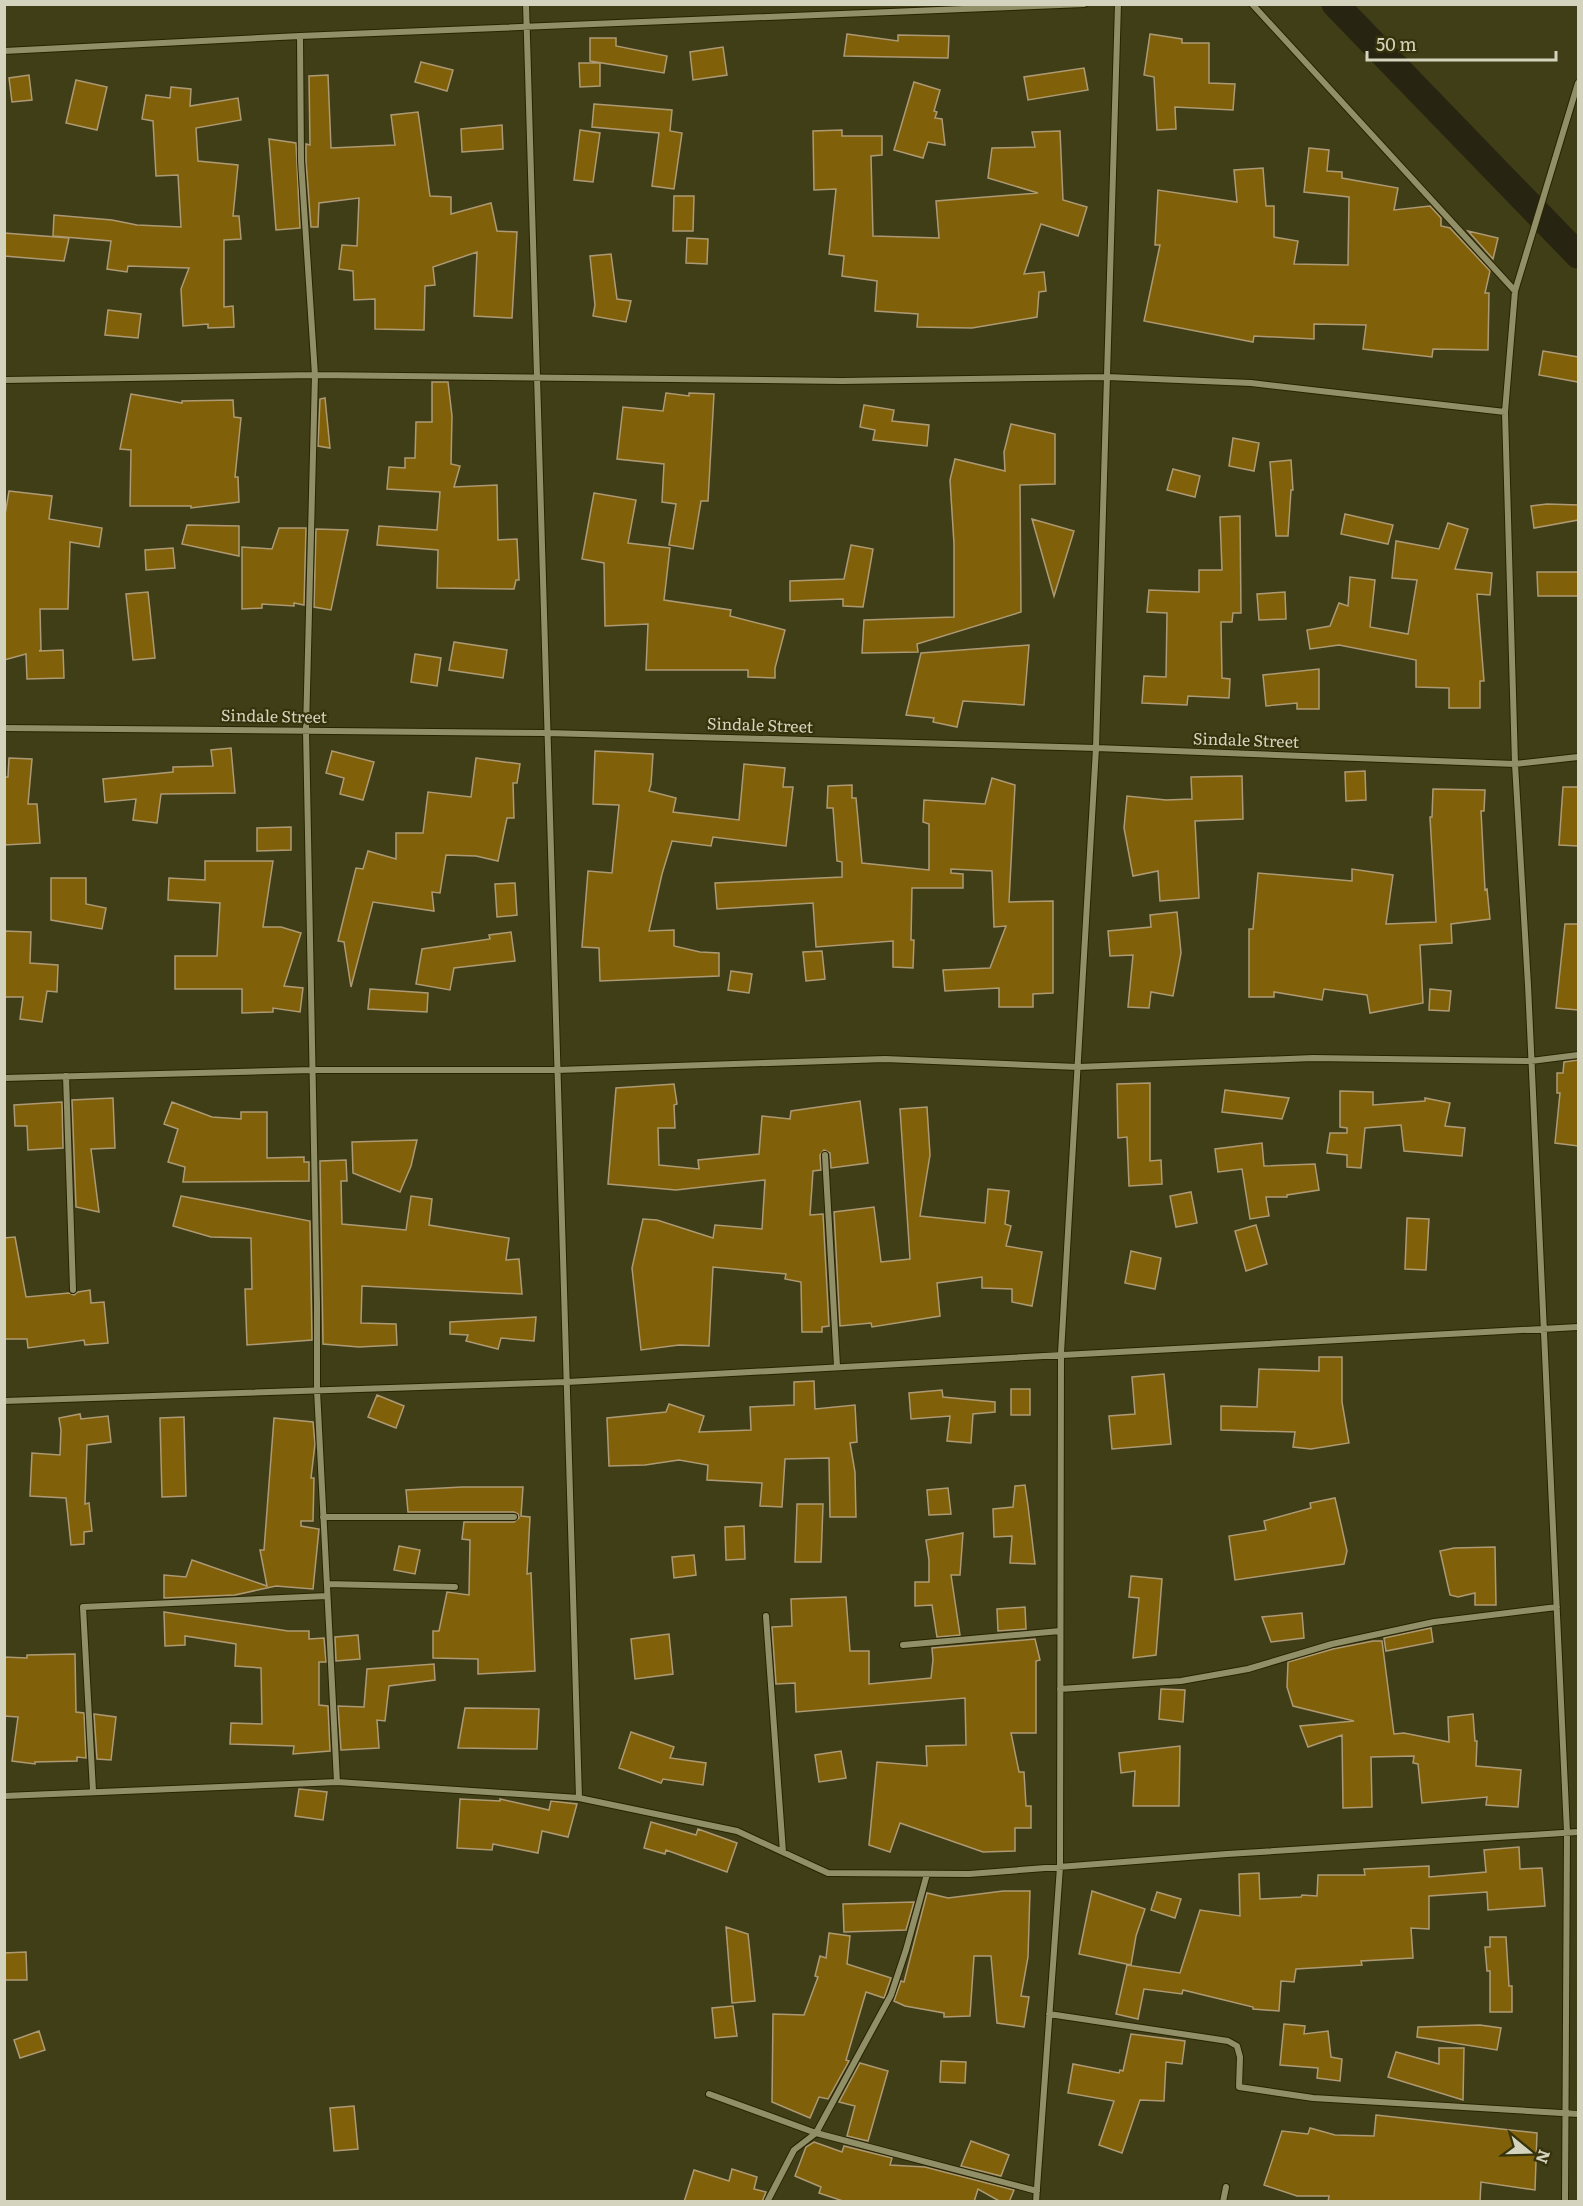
<svg xmlns="http://www.w3.org/2000/svg" width="1583" height="2206" viewBox="0 0 1583 2206" font-family="Literata,serif">
<rect width="100%" height="100%" fill="#403e17"/>
<g fill="none" stroke-linecap="round" stroke-linejoin="round">
<path stroke="#272511" stroke-width="27" d="M1335 4 1578 255"/>
</g>
<path fill="#806009" stroke="#ad9a74" stroke-width="1.5" d="M847 34 898 41V35L949 36 948 58 844 56Z
M1150 34 1182 39V43H1209V83L1235 84 1233 110 1175 107 1176 129 1157 130 1154 77 1144 75Z
M590 38H616V46L667 56 664 73 590 61Z
M723 47 727 75 693 80 690 52Z
M421 62 453 70 447 91 415 82Z
M579 63H600V86L580 87Z
M1084 68 1088 90 1028 100 1024 77Z
M29 75 32 100 12 102 9 78Z
M328 75 331 148 395 145 391 115 418 112 430 196 451 197V214L491 203 497 231 517 232 512 318 474 316 477 252 433 267 435 285 425 286 424 330 375 329V299L354 300 353 271 339 269 342 245 357 246 359 198 319 203 318 227H311L306 161V144L310 145 309 76Z
M76 80 107 87 97 130 66 123Z
M914 82 940 90 934 111 937 112 935 118 942 119 945 145 928 142 923 158 894 150Z
M171 87 191 89 190 106 238 98 241 120 196 128 198 161 238 165 233 216H239L241 239 224 240V307L233 306 234 327 208 328V324L183 326 181 289 189 268 128 266 127 272 107 269 111 241 53 236 54 215 112 220 137 225 181 227 178 175 156 176 153 121 142 119 146 95 170 98Z
M594 104 672 110 670 131 682 133 674 189 652 186 659 133 592 127Z
M502 125 503 149 462 152 461 129Z
M580 130 600 133 593 182 574 180Z
M842 130V136H882V155L871 156 873 236 939 238 936 201 1038 193 988 178 992 148 1035 147 1032 132 1060 131 1063 200 1087 207 1078 236 1041 224 1024 274 1044 272 1046 291 1039 292 1037 317 972 328 917 327 918 314 875 311 877 281 842 276 844 256 829 254 836 189 814 190 813 131Z
M269 139 296 143 300 228 276 230Z
M1309 148 1329 150 1327 171 1342 172V178L1398 188 1394 210 1430 206 1441 218V226L1450 228 1490 271 1485 293H1489L1488 350 1433 349 1432 357 1363 349 1366 325 1314 324V339L1254 336 1253 342 1144 321 1160 245H1155L1158 190 1237 202 1234 170 1263 168 1266 206H1274V237L1298 241 1294 264 1348 265 1349 197 1304 192Z
M674 196H694L693 231H673Z
M1468 231 1498 238 1493 259Z
M4 233 69 238 64 261 4 256Z
M687 238 708 239 707 264 686 263Z
M611 254 617 299 631 301 626 322 593 316 595 305 590 256Z
M108 310 141 314 138 338 105 335Z
M1543 351 1578 357V382L1539 375Z
M432 382H448L452 416 451 464 460 466 454 487 497 485 498 540 517 539 519 580H516L514 589 437 588 438 550 377 545 379 526 437 530 440 492 387 489 389 467 405 468V458H415L416 422H432Z
M666 393 689 396V393L714 394 708 501H701L693 549 669 545 676 504 662 502 664 464 617 459 623 407 663 411Z
M131 394 182 403V401L233 400 234 417 241 418 235 477H238L239 502 191 508V506H130L131 450 120 449Z
M325 398 330 448 318 446 320 399Z
M864 405 894 410 892 421 929 425 927 446 873 440 875 430 860 427Z
M1011 424 1055 434V484L1020 485 1021 612 917 644 918 652 862 653 864 620 954 617V544L950 480 955 459 1005 471 1004 452Z
M1233 438 1259 443 1254 471 1229 466Z
M1291 460 1293 490H1291L1288 536H1276L1270 462Z
M1173 469 1200 476 1195 497 1167 490Z
M9 491 52 496 49 519 102 528 99 547 70 542 68 609H40L41 650 39 651 63 650 64 678 27 679 26 654 4 660V521Z
M594 493 636 500 628 543 670 548 664 600 731 610 730 616 785 630 775 668V678L748 677V670H646L648 624 605 626 604 563 582 559Z
M1547 504 1578 505V520L1534 528 1531 506Z
M1345 514 1393 525 1388 544 1341 534Z
M1240 516 1241 613H1233L1232 622H1221L1222 678 1230 679 1229 698 1188 696 1187 705 1142 703 1144 676 1166 677 1167 613 1147 612 1149 590 1199 592V570H1222L1220 517Z
M1032 519 1074 531 1054 596Z
M1448 523 1468 529 1455 569 1492 573 1490 595 1477 594 1484 681H1480V708H1449V688L1416 687V660L1339 645 1310 649 1307 630 1330 626 1339 603 1348 606 1350 577 1375 580 1370 627 1408 634 1417 580 1392 578 1396 541 1439 549Z
M187 525 239 526V556L182 544Z
M279 528H306L304 605 294 603V606L262 604V608L242 609V547L272 549Z
M316 529 348 530 331 610 314 607Z
M851 545 873 549 863 607 843 606V599L790 601V581L844 579Z
M173 548 175 568 146 570 145 550Z
M1537 572H1578V596H1538Z
M148 592 155 658 133 660 126 594Z
M1285 592 1286 619 1259 620 1257 594Z
M454 642 507 650 503 678 449 670Z
M1029 645 1024 705 963 701 957 727 933 722 934 718 906 715 921 653Z
M415 654 441 658 437 686 411 682Z
M1319 669V709H1297V703L1266 706 1263 675Z
M231 748 235 793 161 794 157 823 133 820 136 799 105 802 103 779 173 772V767L213 766 211 750Z
M332 751 374 762 363 800 340 794 344 778 326 773Z
M595 751 653 754 651 784 649 791 676 798 673 812 739 820 744 764 785 768 783 787H793L786 846 713 837 711 846 672 841 662 874 649 931 674 930V946L700 952 719 953V976L600 981 599 948 582 947 588 871 612 873 619 805 593 804Z
M9 758 32 759 28 804H37L40 843 4 845V777H8Z
M476 758 520 764 517 783H513L514 818H507L498 861 476 856 446 855 440 893 432 892 434 911 373 902 351 987 344 942 338 941 356 868 363 869 368 851 396 859V833H423L428 792 471 797Z
M1365 771 1366 800 1346 801 1345 772Z
M1242 776 1243 819 1195 821 1199 898 1160 901 1158 871 1133 876 1124 828 1127 796 1166 800 1192 799 1191 777Z
M992 778 1015 785 1009 902 1053 901V993L1033 994V1007H999V988L945 991 943 970 990 968 1006 926 994 927 992 871 951 869V873L963 874V888H912L911 940H914L913 968 893 967V941L816 947 813 903 717 909 715 883 842 877V862L837 861 833 808H827L828 786 852 785V798H856L862 863 929 870V824L923 822 924 800 985 804Z
M1563 787H1578V846L1559 845Z
M1433 789 1485 790 1484 811H1481L1485 890 1487 889 1490 919 1451 924 1452 943 1420 945 1423 1003 1370 1013 1367 995 1324 989 1322 1000 1274 992V997H1249V929H1253L1258 873 1352 881V869L1393 875 1386 924 1436 922 1430 817H1432Z
M291 827V850L257 851V828Z
M205 861H273L263 927H281L301 933 284 986 303 988 300 1012 273 1008V1012L242 1013V989H175V956H217L220 903 168 900 169 878 205 880Z
M51 878H86V904L106 908 102 929 51 920Z
M515 883 517 915 497 917 495 884Z
M1177 912 1181 953 1173 996 1151 992 1149 1008 1128 1007 1133 955 1110 956 1108 931 1151 927 1150 915Z
M1565 924H1578V1010L1556 1008Z
M4 931 31 932 30 963 58 965 57 992 47 991 42 1022 20 1019 23 997H4Z
M511 932 515 961 454 968 450 990 416 984 422 949 490 939 489 935Z
M822 951 825 979 806 981 803 952Z
M731 971 752 974 749 993 728 990Z
M370 989 428 993 427 1012 368 1009Z
M1430 989 1451 991 1449 1011 1429 1010Z
M1578 1060V1146L1555 1143 1560 1093H1557V1073H1563L1564 1062Z
M1150 1083V1161L1161 1160 1162 1184 1129 1186 1127 1137 1118 1138 1117 1084Z
M674 1084 677 1104 674 1105 675 1128H658L659 1165 699 1169 698 1160 759 1154 762 1116 790 1119 791 1111 860 1101 868 1163 831 1168 830 1153 824 1150 820 1155 821 1170 813 1171 810 1215 823 1214 829 1326 822 1327V1332H802L801 1282 785 1279 786 1274 713 1267 709 1346 679 1345 641 1350 632 1268 643 1219 657 1220 713 1238 715 1225 762 1229 765 1180 676 1190 608 1184 616 1088Z
M1225 1090 1289 1098 1282 1119 1222 1112Z
M1340 1091 1373 1092V1105L1425 1101V1098L1450 1103 1445 1126 1465 1128 1462 1156 1404 1151 1401 1125 1365 1128 1361 1168 1347 1167V1155L1327 1153 1330 1133H1347V1128L1340 1127Z
M113 1098 115 1148 91 1149 99 1212 76 1207 72 1100Z
M62 1102 63 1148 28 1150 27 1126H15L14 1105Z
M172 1102 212 1117 241 1119V1112H267V1158L304 1157V1162H309V1181L183 1182 185 1167 168 1162 178 1129 164 1124Z
M927 1107 930 1155 920 1216 985 1223 988 1189 1009 1191 1005 1224 1011 1226 1006 1246 1042 1252 1032 1306 1012 1302V1289L982 1288V1277L937 1283 940 1316 872 1327 871 1323 840 1326 834 1212 874 1207 881 1262 910 1259 900 1109Z
M417 1140 411 1166 400 1192 353 1173 352 1142Z
M1262 1143 1264 1166 1315 1164 1319 1190 1287 1195V1197H1266L1269 1216 1250 1219 1242 1169 1218 1172 1215 1149Z
M346 1160 347 1181H341L342 1224 406 1230 411 1196 432 1199 429 1225 509 1238 506 1260 519 1259 522 1294 362 1286 361 1323 396 1324 397 1345 359 1347 323 1344 320 1161Z
M1191 1192 1197 1223 1176 1227 1170 1196Z
M181 1196 310 1221 312 1340 247 1345 245 1289H252L251 1238 211 1237 173 1226Z
M1407 1218 1429 1219 1426 1270 1405 1269Z
M1256 1225 1267 1264 1246 1271 1235 1231Z
M15 1237 26 1297 69 1293 74 1295 78 1292 90 1290 91 1303 104 1302 108 1343 85 1345 84 1340 28 1348 27 1339H4V1238Z
M1131 1251 1161 1258 1155 1289 1125 1283Z
M536 1317 534 1341 501 1338 498 1349 466 1341 468 1335 450 1334V1322Z
M1319 1357H1342V1402L1349 1443 1311 1449 1293 1447 1295 1432 1221 1430V1406L1257 1407 1259 1369 1319 1371Z
M1164 1374 1171 1444 1112 1449 1109 1416 1135 1414 1132 1377Z
M814 1381 815 1409 855 1405 857 1442 850 1443 855 1472 856 1517H830L829 1458 785 1459 782 1507 760 1506 762 1483 707 1480 708 1465 679 1460 645 1465 609 1466 607 1418 666 1412 669 1404 704 1416 699 1432 751 1430 750 1407 794 1405V1382Z
M1011 1389H1030V1415H1011Z
M942 1390 943 1397 995 1402V1412L973 1414 971 1443 947 1441 950 1416 911 1419 909 1393Z
M377 1395 404 1406 396 1428 368 1417Z
M80 1414 81 1419 108 1416 111 1442 87 1445 85 1504 89 1503 92 1531 84 1532V1544L71 1545 66 1498 30 1496 32 1453 60 1455 61 1430 59 1418Z
M184 1417 186 1496 162 1497 160 1418Z
M274 1418 313 1422 315 1444 311 1478H314L313 1521H301V1526L319 1529 313 1589 276 1586 235 1595 164 1598V1575L186 1577 192 1560 267 1586 260 1550H264Z
M1025 1485 1028 1506 1035 1564 1010 1563 1012 1536 994 1537 993 1509 1013 1507 1015 1486Z
M462 1487H523L521 1516 530 1517 527 1574 531 1573 535 1671 478 1674V1659L433 1658V1631H439L447 1592 469 1595 470 1540 462 1539 464 1522H514L519 1518 518 1514 514 1512H408L406 1490Z
M948 1488 951 1514 929 1515 927 1490Z
M1335 1498 1347 1551 1344 1564 1235 1580 1229 1536 1266 1530 1264 1521 1311 1508 1310 1503Z
M797 1504H823L821 1562H795Z
M744 1526 745 1559 726 1560 725 1527Z
M963 1533 960 1575H951L960 1635 937 1637 932 1605 915 1606V1582H929V1560L926 1540Z
M399 1546 420 1550 415 1574 394 1570Z
M1495 1547 1496 1605H1475V1593L1458 1597 1450 1595 1440 1551 1454 1548Z
M694 1555 696 1575 674 1578 672 1557Z
M1131 1576 1162 1579 1156 1655 1133 1658 1139 1598 1129 1597Z
M846 1597 850 1651H869V1684L931 1678 933 1660 932 1648 1035 1639 1040 1660 1036 1661V1733H1011L1019 1772H1024L1026 1806H1031V1828H1015V1851L983 1852 900 1823 890 1852 869 1845 877 1762 927 1766 926 1746 966 1745 965 1698 796 1712 795 1683 776 1684 772 1627 792 1626 791 1599Z
M1025 1607 1026 1629 998 1631 997 1609Z
M164 1612 288 1631H309V1639L324 1638 326 1662H319V1705L328 1706 330 1751 293 1754 294 1746 230 1744 231 1723 262 1724 261 1668 235 1666 236 1644 185 1636V1645L165 1646Z
M1302 1613 1304 1638 1271 1642 1262 1617Z
M1431 1628 1433 1642 1386 1651 1384 1638Z
M669 1634 673 1674 635 1679 631 1639Z
M358 1635 360 1659 336 1661 335 1637Z
M1373 1641H1382L1394 1734 1404 1733 1449 1742 1448 1717 1473 1714 1475 1741H1477L1476 1766 1521 1770 1518 1807 1486 1805 1487 1797 1422 1803 1418 1764 1413 1763 1414 1756 1371 1757 1372 1807 1343 1808 1342 1735 1308 1747 1300 1726 1354 1721 1293 1706 1287 1687 1288 1662 1333 1649Z
M75 1654 76 1712 84 1713 86 1758 77 1757V1761L35 1762V1764L12 1761 18 1717 4 1716V1657L27 1658V1655Z
M434 1664 435 1680 389 1686 385 1721 377 1720 379 1748 341 1750 338 1706 364 1707 367 1669Z
M1161 1689 1185 1690 1183 1722 1159 1719Z
M465 1708 539 1709 537 1749 458 1748Z
M94 1714 116 1717 111 1760 97 1759Z
M631 1732 674 1747 670 1758 706 1763 703 1785 663 1779 661 1783 619 1768Z
M1180 1746 1179 1806H1133L1135 1771 1121 1773 1119 1753Z
M841 1751 846 1778 819 1782 815 1755Z
M299 1789 327 1792 323 1820 295 1816Z
M460 1799 500 1801V1799L549 1810 551 1801 577 1804 568 1837 542 1831 538 1853 493 1844 492 1850 457 1848Z
M651 1822 696 1835 698 1829 737 1843 727 1872 666 1850 665 1854 644 1848Z
M1519 1847 1520 1869 1542 1868 1545 1906 1488 1910 1487 1892 1429 1896V1929L1411 1928 1413 1958 1361 1961 1362 1965 1296 1969 1294 1982 1281 1981 1279 2011 1253 2009V2007L1183 1990 1182 1994 1144 1989 1138 2019 1116 2014 1127 1965 1180 1973 1200 1910 1240 1916 1239 1874 1259 1873 1260 1899 1301 1897 1302 1895 1317 1896 1318 1875H1365L1364 1869 1429 1866V1877L1486 1872 1484 1850Z
M1003 1891H1030L1028 1957 1021 1996 1029 1997 1024 2027 997 2023 991 1956H974L970 2016 944 2017V2013L905 2006 894 2001 901 1981 904 1982 927 1893 948 1898Z
M1092 1891 1145 1909 1136 1936 1131 1965 1079 1954Z
M1157 1892 1181 1899 1175 1918 1151 1910Z
M914 1902 906 1930 844 1932 843 1904Z
M726 1927 748 1934 755 2001 732 2003Z
M829 1933 850 1936 847 1964 891 1978 884 1998 866 1992 846 2060 849 2061 828 2099 819 2097 810 2118 772 2102 773 2014 804 2015 818 1977 815 1976 820 1956 826 1958Z
M1490 1937H1506L1509 1986H1512V2012H1490V1971H1487L1485 1947H1490Z
M26 1952 27 1980H4V1953Z
M733 2006 737 2036 715 2038 712 2008Z
M1284 2024 1305 2026 1304 2034 1328 2031 1331 2057 1342 2059 1340 2081 1317 2078 1318 2068 1280 2065Z
M1480 2025 1501 2028 1497 2050 1417 2037 1418 2027Z
M39 2031 45 2050 20 2058 14 2040Z
M1131 2034 1185 2041 1182 2064 1166 2062 1164 2101 1140 2100 1122 2153 1099 2145 1114 2101 1068 2093 1073 2064 1119 2073 1120 2070 1123 2071Z
M1439 2048H1464L1463 2100 1388 2077 1396 2052 1439 2064Z
M941 2061 966 2062 965 2083 940 2082Z
M860 2063 888 2071 868 2141 847 2136 855 2106 839 2102Z
M354 2106 358 2149 334 2151 330 2108Z
M1376 2115 1537 2133 1535 2190 1481 2182 1480 2202H1328L1329 2196H1297L1264 2185 1282 2131 1308 2134 1310 2128 1335 2135 1374 2136Z
M971 2141 1009 2155 1001 2176 961 2166Z
M814 2142 842 2152 844 2146 892 2158 890 2165 925 2167 1014 2190 1009 2202H1001L978 2189 974 2202H846L819 2193 821 2187 795 2176 806 2147Z
M732 2169 757 2177 754 2189 766 2192 762 2202H684L694 2170 729 2181Z"/>
<g fill="none" stroke-linecap="round" stroke-linejoin="round">
<g stroke="#272400" stroke-width="8">
<path id="minor" d="M526 4 579 1798
M1252 4 1515 291
M300 36 301 161 315 375 306 730 317 1303V1390L337 1782
M4 51 300 36 1084 4
M4 380 315 375 842 381 1107 377 1251 383 1505 412
M4 728 547 733 1096 748 1515 764 1578 757
M66 1076 73 1290
M4 1078 312 1070H557L885 1059 1078 1067 1313 1058 1531 1061 1578 1055
M825 1155 837 1366
M4 1401 567 1382 1578 1327
M323 1517H514
M327 1584 455 1587
M766 1616 783 1852
M903 1645 1060 1631
M1060 1689 1181 1681 1248 1669 1332 1644 1434 1622 1557 1607
M93 1791 83 1607 327 1596
M4 1796 337 1782 579 1798 737 1831 828 1873 969 1874 1227 1854 1578 1832
M1049 2014 1228 2041 1237 2046 1240 2057 1239 2087 1313 2098 1578 2114
M709 2094 816 2133 1037 2191
M767 2202 794 2150 816 2133 891 1995 906 1950 927 1874
M1036 2202 1060 1867 1061 1353 1096 748 1118 4
M1223 2202 1226 2187
M1565 2202 1567 1832 1528 985 1515 764 1505 412 1515 291 1578 83"/>
</g>
<use href="#minor" stroke="#918f67" stroke-width="6"/>
</g>
<g text-anchor="middle" stroke-width="4.5" stroke-linejoin="round" paint-order="stroke">
<g font-size="16" fill="#d4d3be" stroke="#36330c">
<text transform="translate(274 716) rotate(1)" y="6">Sindale Street</text>
<text transform="translate(760 725) rotate(2)" y="6">Sindale Street</text>
<text transform="translate(1246 740) rotate(2)" y="6">Sindale Street</text>
</g>
</g>
<rect width="1583" height="2206" fill="none" stroke="#d4d3be" stroke-width="12"/>
<g transform="translate(1529 2152) rotate(109)" stroke="#36330c" stroke-width="4.5" paint-order="stroke">
<path d="M0-4.5L10 22L0 15L-10 22Z" fill="#d4d3be"/>
<text y="-9" font-size="16" font-weight="bold" text-anchor="middle" fill="#d4d3be">N</text>
</g>
<path d="M1367 51v9h189v-9" fill="none" stroke="#d4d3be" stroke-width="3"/>
<text x="1376" y="51" font-size="18" fill="#d4d3be" stroke="#36330c" stroke-width="4.5" paint-order="stroke">50 m</text>
</svg>
